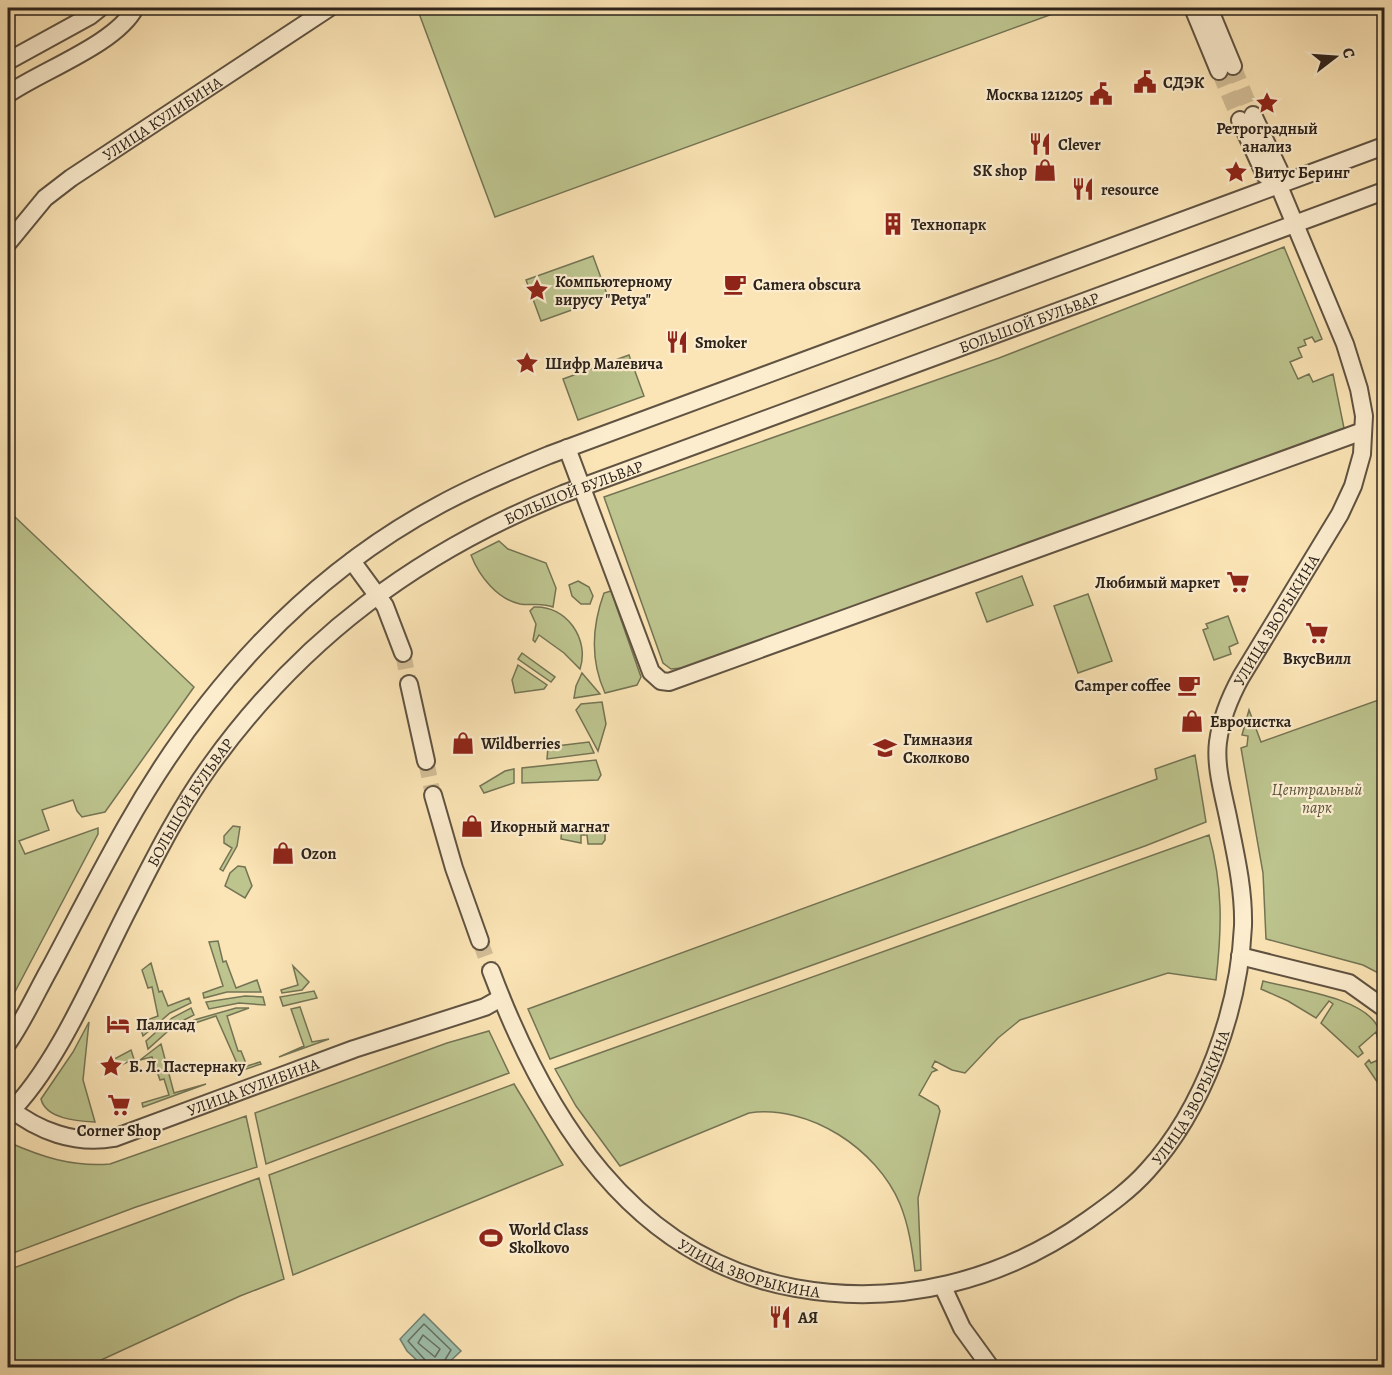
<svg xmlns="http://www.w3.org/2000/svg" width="1392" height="1375" viewBox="0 0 1392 1375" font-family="Alegreya,serif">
<rect width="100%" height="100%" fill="#fbe4b5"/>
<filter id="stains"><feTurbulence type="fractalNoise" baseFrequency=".00333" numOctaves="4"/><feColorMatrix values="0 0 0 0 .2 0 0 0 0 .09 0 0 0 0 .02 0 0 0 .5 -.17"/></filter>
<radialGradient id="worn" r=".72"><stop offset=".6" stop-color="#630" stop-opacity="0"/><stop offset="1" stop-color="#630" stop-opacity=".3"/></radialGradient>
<path fill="#bdc48e" stroke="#747454" stroke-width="1.5" d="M417 8H1069L495 217Z
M1284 247 1322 339 1315 342 1312 337 1304 340 1306 345 1298 348 1302 357 1290 362 1298 379 1309 374 1313 382 1333 374 1344 428 693 667 671 669 663 663 604 497 999 358Z
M593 256 608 297 541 321 526 280Z
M629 355 644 396 578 420 563 379Z
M15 517 194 687 105 812 82 817 77 811 73 800 42 810 49 830 19 841 25 854 98 828V834L8 1005V537Z
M499 541 508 549 546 563 556 588 553 607C541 602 531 606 520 604 497 599 479 576 471 555Z
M1022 576 1033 605 987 622 976 593Z
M578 581 589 587 593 596 590 604H581L572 596 569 585Z
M611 591 641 677 637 685 605 693C590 660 592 626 604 593Z
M1088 594 1112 661 1078 673 1054 606Z
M534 607C566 605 590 639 580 669L564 653 539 635 535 642 533 640 536 624 530 611Z
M1228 616 1238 643 1229 647 1231 654 1214 660 1203 630 1208 628 1206 624Z
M522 653 555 677 551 682 518 659Z
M518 665 547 685 544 689 515 693 512 680Z
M582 673 600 694 574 698 576 686Z
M1384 698V976L1363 965 1266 939 1263 873 1241 748 1247 746 1248 736 1242 735 1249 710 1261 742Z
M602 702 606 724 598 751 576 710 581 704Z
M589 742 594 753 547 759 548 747Z
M1195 755 1206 822 1145 846 550 1059 528 1009 1157 779 1155 769Z
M596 760 601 775 598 780 522 783V768Z
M514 769V783L484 793 480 786 505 771Z
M233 826 240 827 237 846 223 871 220 869 232 848 224 843V836Z
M562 826H605V840L602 844H588L587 835H581V843L561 839Z
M1209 835C1223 886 1222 928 1216 980L1168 973 1020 1020 998 1038 965 1073 952 1070 935 1061 932 1067 937 1070 932 1072 919 1095 938 1106 940 1111 918 1198 921 1270 915 1271C912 1249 909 1226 900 1204 877 1149 809 1104 749 1113L620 1166 576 1106 555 1069Z
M238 866 245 867 252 886 245 898 225 886 230 873Z
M218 941 223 962 226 961 236 988 257 980 261 992H227L204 998 203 993 223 986 209 942Z
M151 963 159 992 162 991 168 1006 189 998 191 1003 170 1013 143 1036 139 1023 158 1016 152 987 148 988 142 970Z
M293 966 309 982 302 990 282 993 281 990 298 985Z
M1263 981C1293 989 1363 997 1378 1027 1387 1047 1385 1071 1384 1092L1365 1064 1369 1060 1371 1063 1383 1058 1376 1032 1359 1047 1363 1053 1358 1057 1321 1023 1333 1004 1329 1001 1316 1018 1288 1001 1261 989Z
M314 991 317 998 283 1006 280 997Z
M245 996 263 997 265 1005 239 1003 209 1009 206 1002Z
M300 1007 312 1042 329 1039 279 1057 304 1046 291 1009Z
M191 1008 194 1015 176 1024 148 1049 146 1041 172 1018Z
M236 1008H249L227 1016 238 1051H241L247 1066 260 1062 261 1064 234 1073 233 1071 239 1068 216 1016 195 1023 194 1020Z
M89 1022 83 1080 95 1122C77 1121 46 1119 41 1099L73 1052Z
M489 1031 509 1073 266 1164 255 1113 447 1043Z
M161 1044 174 1093 206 1084 143 1107 142 1103 169 1095 164 1079 160 1080 152 1057 140 1060Z
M131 1050 134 1059 106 1072 103 1065Z
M514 1084 563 1165 293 1275 269 1175Z
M246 1116 257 1167 136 1207 8 1255V1142C42 1157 72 1167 110 1164Z
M259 1178 284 1279 240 1296 86 1367H8V1270Z"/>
<path fill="#9fbfab" stroke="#718171" stroke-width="1.5" d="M424 1314 461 1351 444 1367H424L407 1351 400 1339Z"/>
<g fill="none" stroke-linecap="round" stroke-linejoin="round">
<path stroke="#667163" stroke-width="1.5" d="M423 1335 440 1349 435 1357 418 1343Z
M428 1368 426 1361 408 1341 424 1324 451 1350 440 1368"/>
<path stroke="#d2bd96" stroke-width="16" stroke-dasharray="16 8" stroke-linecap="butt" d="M1233 66 1253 115
M1219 71 1240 120
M403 653 409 684
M426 761 433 795
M480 941 491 971"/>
<g stroke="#605342" stroke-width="20">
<g id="minor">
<path d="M1193 8 1219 71"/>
<path d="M1209 8 1233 66"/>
<path d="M8 61 90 16 100 8"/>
<path d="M8 94C43 70 116 44 135 8"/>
<path d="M1240 120 1265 175 1279 186"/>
<path id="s1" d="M8 243 45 198 71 178 329 8"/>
<path d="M567 448 651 672 661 681 669 682 1363 431"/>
<path d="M352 561 385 606 403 653"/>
<path d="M409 684 426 761"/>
<path d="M433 795 454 868 480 941"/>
<path d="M1240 956 1349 983 1384 1008"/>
<path id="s2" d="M491 971C545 1115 631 1258 795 1288 900 1307 1002 1281 1088 1220 1109 1205 1130 1190 1147 1171 1204 1109 1239 1010 1243 926 1244 889 1235 852 1228 817 1223 793 1215 766 1218 742 1221 719 1230 697 1241 677L1340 514 1353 486 1362 454 1364 416 1359 389 1345 344 1279 186V170L1253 115"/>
<path d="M8 1043C24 1020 36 993 50 968 75 921 99 874 125 828 200 694 304 577 441 504 476 485 512 470 549 455L1384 146"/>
<path id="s3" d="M8 1107C38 1131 75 1145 114 1138L354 1049 485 1007 501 998"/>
<path id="s4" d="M8 1114C58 1066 98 967 131 904 155 857 179 809 210 766 301 639 418 552 563 494L1384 191"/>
<path d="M943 1287 962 1328 991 1368"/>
</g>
</g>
<use href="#minor" stroke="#fcedcf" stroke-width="16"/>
</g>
<defs>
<g id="civic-bare" transform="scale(1.8)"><path d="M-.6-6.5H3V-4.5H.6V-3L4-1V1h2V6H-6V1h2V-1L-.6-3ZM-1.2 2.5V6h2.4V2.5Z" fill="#8f2418" stroke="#fcedcf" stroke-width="2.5" paint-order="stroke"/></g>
<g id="sight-bare" transform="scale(1.8)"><path d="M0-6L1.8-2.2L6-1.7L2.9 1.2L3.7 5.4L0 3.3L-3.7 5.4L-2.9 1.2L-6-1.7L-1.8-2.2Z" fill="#8f2418" stroke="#fcedcf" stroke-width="2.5" paint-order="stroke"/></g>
<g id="restaurant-bare" transform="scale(1.8)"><path d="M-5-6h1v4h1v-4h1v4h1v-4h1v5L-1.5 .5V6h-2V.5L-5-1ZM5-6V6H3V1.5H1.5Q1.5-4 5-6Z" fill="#8f2418" stroke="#fcedcf" stroke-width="2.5" paint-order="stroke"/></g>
<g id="shop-bare" transform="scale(1.8)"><path d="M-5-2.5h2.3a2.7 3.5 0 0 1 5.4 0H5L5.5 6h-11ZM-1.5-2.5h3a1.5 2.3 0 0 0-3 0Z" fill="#8f2418" stroke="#fcedcf" stroke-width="2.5" paint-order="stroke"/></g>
<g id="building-bare" transform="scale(1.8)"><path d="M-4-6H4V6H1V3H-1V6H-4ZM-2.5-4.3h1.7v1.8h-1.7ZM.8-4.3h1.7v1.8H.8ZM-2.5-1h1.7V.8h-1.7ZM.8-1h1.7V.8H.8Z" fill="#8f2418" stroke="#fcedcf" stroke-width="2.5" paint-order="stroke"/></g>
<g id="cafe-bare" transform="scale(1.8)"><path d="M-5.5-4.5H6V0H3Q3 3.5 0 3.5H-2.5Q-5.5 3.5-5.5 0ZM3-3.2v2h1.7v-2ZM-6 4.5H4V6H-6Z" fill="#8f2418" stroke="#fcedcf" stroke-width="2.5" paint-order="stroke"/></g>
<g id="supermarket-bare" transform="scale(1.8)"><path d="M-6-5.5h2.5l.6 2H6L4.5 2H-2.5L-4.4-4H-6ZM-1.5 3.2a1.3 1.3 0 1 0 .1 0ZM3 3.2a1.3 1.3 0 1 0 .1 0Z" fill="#8f2418" stroke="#fcedcf" stroke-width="2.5" paint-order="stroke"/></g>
<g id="school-bare" transform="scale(1.8)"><path d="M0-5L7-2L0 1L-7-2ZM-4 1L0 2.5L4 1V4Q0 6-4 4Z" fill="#8f2418" stroke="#fcedcf" stroke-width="2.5" paint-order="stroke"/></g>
<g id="hotel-bare" transform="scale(1.8)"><path d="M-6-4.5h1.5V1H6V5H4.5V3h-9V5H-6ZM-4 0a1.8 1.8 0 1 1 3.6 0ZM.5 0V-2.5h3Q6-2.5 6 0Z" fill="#8f2418" stroke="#fcedcf" stroke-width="2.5" paint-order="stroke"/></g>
<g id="stadium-bare" transform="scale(1.8)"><path d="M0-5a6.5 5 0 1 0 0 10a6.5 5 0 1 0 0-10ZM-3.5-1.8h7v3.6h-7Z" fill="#8f2418" stroke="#fcedcf" stroke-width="2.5" paint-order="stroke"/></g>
</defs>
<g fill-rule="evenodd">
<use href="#civic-bare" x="1145" y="82"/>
<use href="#civic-bare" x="1101" y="94"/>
<use href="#sight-bare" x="1267" y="103"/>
<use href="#restaurant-bare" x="1040" y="144"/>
<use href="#shop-bare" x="1045" y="170"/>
<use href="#sight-bare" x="1236" y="172"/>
<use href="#restaurant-bare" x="1083" y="189"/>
<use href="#building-bare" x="893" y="224"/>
<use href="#cafe-bare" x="735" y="284"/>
<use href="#sight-bare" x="537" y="290"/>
<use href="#restaurant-bare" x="677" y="342"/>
<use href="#sight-bare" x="527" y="363"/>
<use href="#supermarket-bare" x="1238" y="582"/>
<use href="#supermarket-bare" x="1317" y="633"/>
<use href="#cafe-bare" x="1189" y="685"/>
<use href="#shop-bare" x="1192" y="721"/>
<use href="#shop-bare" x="463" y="743"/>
<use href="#school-bare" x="885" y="748"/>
<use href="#shop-bare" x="472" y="826"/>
<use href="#shop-bare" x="283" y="853"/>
<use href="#hotel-bare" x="118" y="1024"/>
<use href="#sight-bare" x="111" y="1066"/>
<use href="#supermarket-bare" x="119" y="1105"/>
<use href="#stadium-bare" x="491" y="1238"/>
<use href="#restaurant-bare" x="780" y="1317"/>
</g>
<g text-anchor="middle" stroke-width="4.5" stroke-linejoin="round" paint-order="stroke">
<g font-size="16" font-weight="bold" fill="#2c231b" stroke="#fcedcf" text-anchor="start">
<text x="1163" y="88">СДЭК</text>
<text x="1083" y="100" text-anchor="end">Москва 121205</text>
<text x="1267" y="134" text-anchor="middle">Ретроградный<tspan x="1267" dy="18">анализ</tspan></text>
<text x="1058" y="150">Clever</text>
<text x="1027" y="176" text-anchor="end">SK shop</text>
<text x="1254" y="178">Витус Беринг</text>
<text x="1101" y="195">resource</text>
<text x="911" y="230">Технопарк</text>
<text x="555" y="287">Компьютерному<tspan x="555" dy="18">вирусу "Petya"</tspan></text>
<text x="753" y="290">Camera obscura</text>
<text x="695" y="348">Smoker</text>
<text x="545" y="369">Шифр Малевича</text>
<text x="1220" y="588" text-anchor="end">Любимый маркет</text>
<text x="1317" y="664" text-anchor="middle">ВкусВилл</text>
<text x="1171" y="691" text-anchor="end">Camper coffee</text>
<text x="1210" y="727">Еврочистка</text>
<text x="903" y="745">Гимназия<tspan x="903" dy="18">Сколково</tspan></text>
<text x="481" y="749">Wildberries</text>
<text x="490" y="832">Икорный магнат</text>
<text x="301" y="859">Ozon</text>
<text x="136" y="1030">Палисад</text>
<text x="129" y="1072">Б. Л. Пастернаку</text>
<text x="119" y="1136" text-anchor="middle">Corner Shop</text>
<text x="509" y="1235">World Class<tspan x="509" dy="18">Skolkovo</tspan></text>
<text x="798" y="1323">АЯ</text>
</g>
<g font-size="16" fill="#2c231b" stroke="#fcedcf">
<text dy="6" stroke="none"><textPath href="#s1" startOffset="200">УЛИЦА КУЛИБИНА</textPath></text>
<text dy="6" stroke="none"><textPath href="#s4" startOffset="1352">БОЛЬШОЙ БУЛЬВАР</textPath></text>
<text dy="6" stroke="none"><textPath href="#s4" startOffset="866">БОЛЬШОЙ БУЛЬВАР</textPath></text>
<text dy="6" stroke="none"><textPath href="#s2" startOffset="1437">УЛИЦА ЗВОРЫКИНА</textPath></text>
<text dy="6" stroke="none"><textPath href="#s4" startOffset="362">БОЛЬШОЙ БУЛЬВАР</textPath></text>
<text dy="6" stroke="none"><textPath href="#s3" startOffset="262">УЛИЦА КУЛИБИНА</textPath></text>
<text dy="6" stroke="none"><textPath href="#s2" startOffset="933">УЛИЦА ЗВОРЫКИНА</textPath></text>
<text dy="6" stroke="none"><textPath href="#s2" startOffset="411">УЛИЦА ЗВОРЫКИНА</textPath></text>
</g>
<g font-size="16" font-style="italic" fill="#58533e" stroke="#fcedcf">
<text x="1317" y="795">Центральный<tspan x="1317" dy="18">парк</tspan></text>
</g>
</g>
<rect width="1392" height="1375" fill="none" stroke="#fbe4b5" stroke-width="30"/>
<rect x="9" y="9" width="1374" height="1357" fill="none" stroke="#2c231b" stroke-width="3"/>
<rect x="15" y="15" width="1362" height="1345" fill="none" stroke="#2c231b" stroke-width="1.5"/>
<g transform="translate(1335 57) rotate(73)" stroke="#fcedcf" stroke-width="4.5" paint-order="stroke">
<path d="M0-4.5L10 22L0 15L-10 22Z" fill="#2c231b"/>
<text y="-9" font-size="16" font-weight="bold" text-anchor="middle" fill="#2c231b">С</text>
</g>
<rect width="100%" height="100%" filter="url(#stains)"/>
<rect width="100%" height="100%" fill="url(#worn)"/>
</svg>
